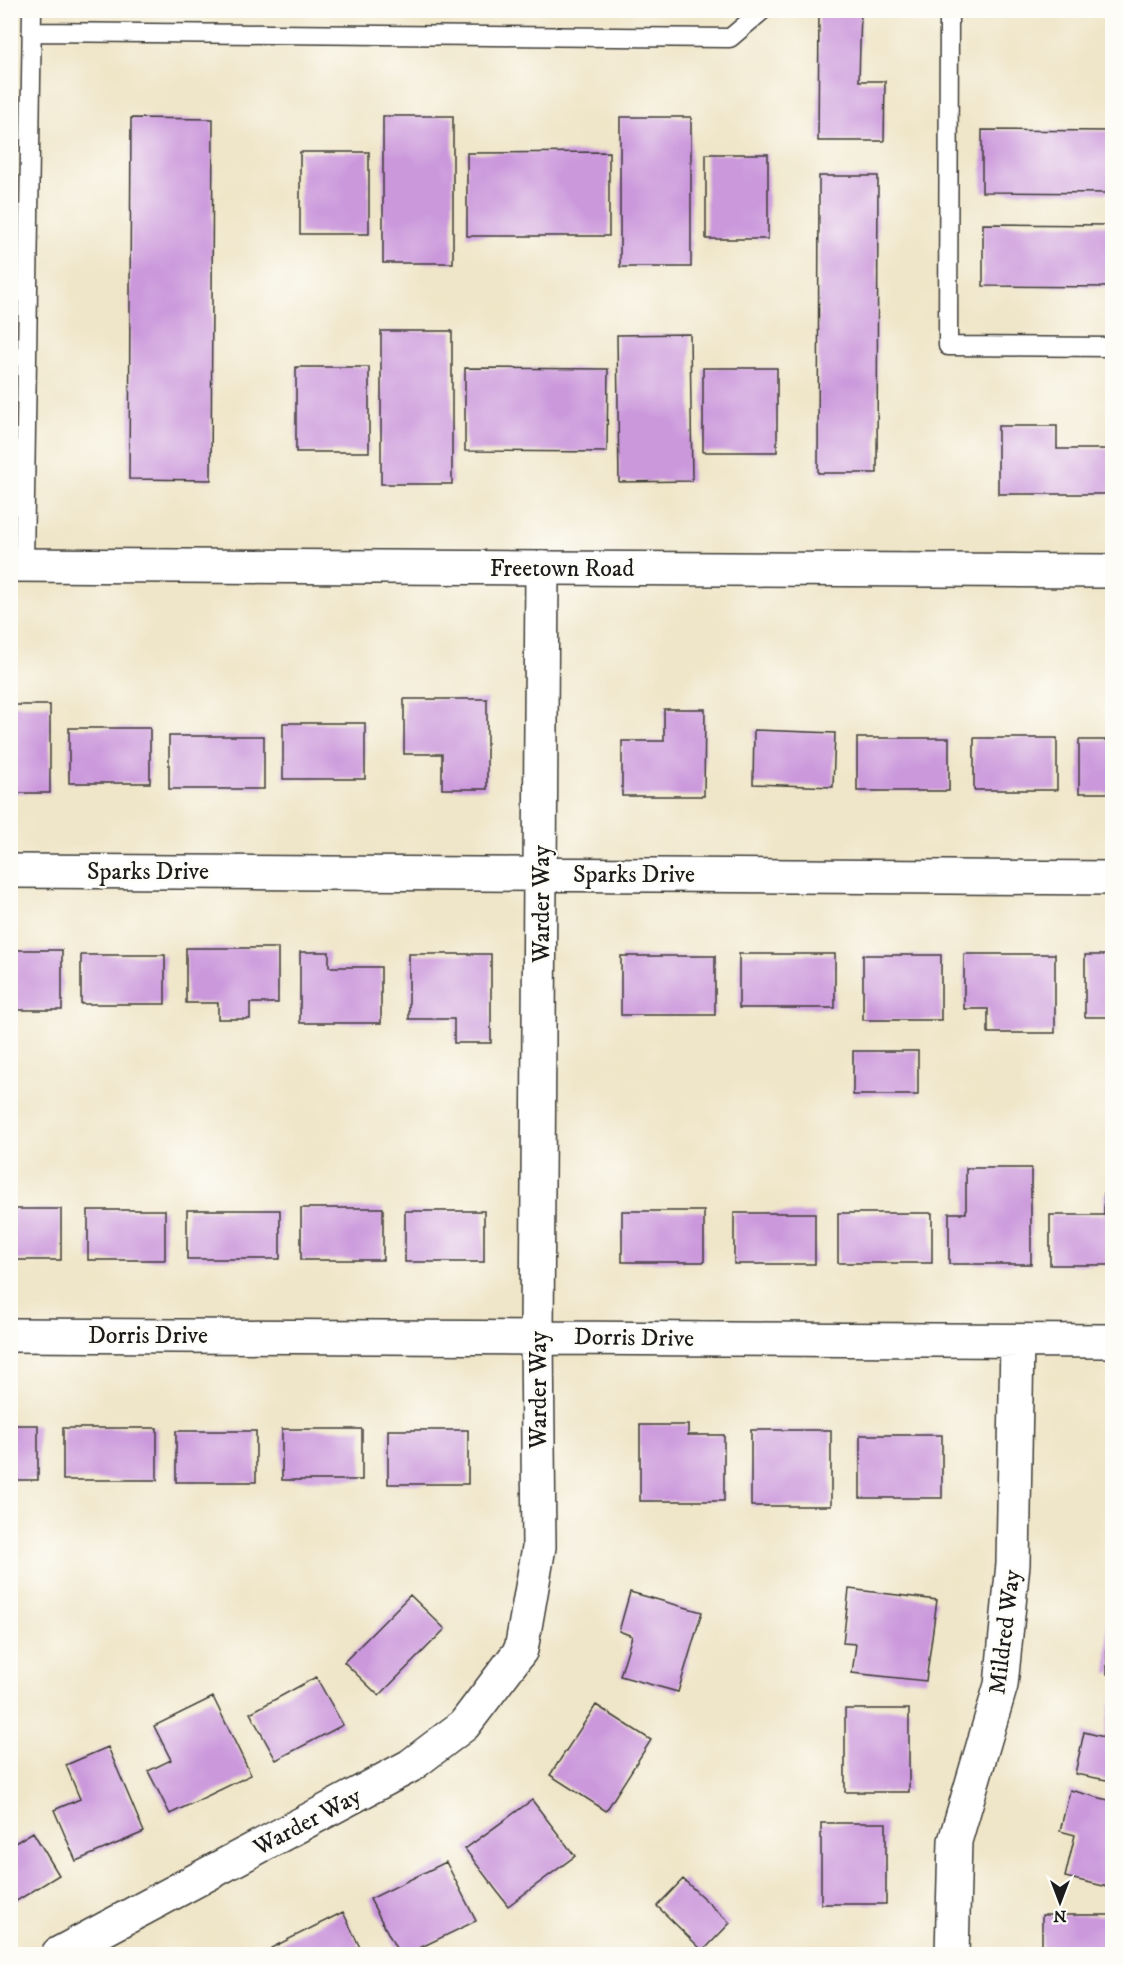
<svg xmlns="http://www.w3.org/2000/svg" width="1123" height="1965" viewBox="0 0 1123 1965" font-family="'IM FELL DW Pica',serif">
<rect width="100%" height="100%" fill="#fdfcf7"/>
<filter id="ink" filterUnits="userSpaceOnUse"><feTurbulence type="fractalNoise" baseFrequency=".0167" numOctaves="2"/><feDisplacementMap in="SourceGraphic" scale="12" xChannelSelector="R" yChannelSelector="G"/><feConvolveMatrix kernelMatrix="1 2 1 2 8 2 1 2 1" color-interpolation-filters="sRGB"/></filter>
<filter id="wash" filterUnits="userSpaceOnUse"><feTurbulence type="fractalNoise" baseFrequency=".008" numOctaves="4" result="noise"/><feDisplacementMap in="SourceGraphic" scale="24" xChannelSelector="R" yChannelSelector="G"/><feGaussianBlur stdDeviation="1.35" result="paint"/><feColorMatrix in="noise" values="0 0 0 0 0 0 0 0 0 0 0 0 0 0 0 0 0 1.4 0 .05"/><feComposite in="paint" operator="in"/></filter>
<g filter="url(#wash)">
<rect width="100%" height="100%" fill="#efe5c8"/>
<g id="blocks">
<path fill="#cb98db" d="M819 10H861L859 81H885L884 141H818Z
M383 116H453V263H383Z
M620 117H691V267H620Z
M131 118 213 119 211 480 129 479Z
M982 130 1112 131V193L982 192Z
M300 152H369V234H300Z
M609 152V236H467V153Z
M706 154H768V239H706Z
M819 176H878L877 473H818Z
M983 224 1112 225V287L983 286Z
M381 331H452V484H381Z
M690 334 692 481 619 482 617 335Z
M296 367H369V452H296Z
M465 368 608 369 607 452 465 451Z
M703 368H777V452H703Z
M998 426H1057V449H1112V494H998Z
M404 699H487V789H442V754H404Z
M10 705H50V793H10Z
M664 709H705L704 796H622V741H664Z
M283 723H365V779H283Z
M69 728H150V783H69Z
M754 730 835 733 833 787 753 784Z
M169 736H264V789H169Z
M857 738H949V791H857Z
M974 738H1057V790H974Z
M1079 740H1112V793H1079Z
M186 948H278V1003H250V1019H218V1003H186Z
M10 950H62V1010H10Z
M300 952H329V967H381V1023H300Z
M409 954H491V1043H454V1019H409Z
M739 954H835V1008H739Z
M964 954H1055V1033H988V1009H964Z
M81 955H165V1004H81Z
M863 955H941V1020H863Z
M1085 955H1112V1017H1085Z
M621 956H715V1015H621Z
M853 1051H918V1095H853Z
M966 1168H1031V1264H949V1213H966Z
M1104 1193H1112V1265H1050V1215H1104Z
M301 1208H383V1260H301Z
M10 1209H61V1260H10Z
M88 1210H165V1260H88Z
M187 1210H280V1259H187Z
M405 1211H484V1262H405Z
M622 1211H704V1262H622Z
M734 1213H815V1264H734Z
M838 1213H932V1263H838Z
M10 1425H38V1480H10Z
M640 1425H688V1435H724V1501H640Z
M63 1428H157V1480H63Z
M282 1429H362V1480H282Z
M388 1430H468V1484H388Z
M751 1430H831V1506H751Z
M176 1431H256V1482H176Z
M860 1435H942V1498H860Z
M849 1589 937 1600 926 1681 852 1673 856 1644 843 1643Z
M1107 1589H1112V1674H1107Z
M630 1592 702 1612 678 1692 620 1676 632 1636 619 1631Z
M410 1595 445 1629 379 1696 344 1662Z
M316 1677 343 1725 276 1760 250 1713Z
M213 1697 251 1775 170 1814 148 1771 171 1760 154 1726Z
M1111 1698 1112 1781 1075 1774 1084 1732 1104 1737Z
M596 1705 651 1740 606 1811 550 1775Z
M845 1709H909V1792H845Z
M108 1747 144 1832 76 1861 54 1810 80 1799 66 1765Z
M1070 1790 1112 1801V1888L1065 1877 1075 1835 1060 1831Z
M532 1800 575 1856 508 1906 465 1849Z
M821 1823H886V1904H821Z
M33 1832 59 1875 10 1905V1846Z
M446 1862 476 1921 407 1954H399L370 1899Z
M683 1879 730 1923 703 1951 657 1906Z
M343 1912 363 1954H274L271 1948Z
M1042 1915H1112V1954H1042Z"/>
</g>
</g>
<g filter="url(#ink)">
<use href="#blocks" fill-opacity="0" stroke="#3c3a36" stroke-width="1.5"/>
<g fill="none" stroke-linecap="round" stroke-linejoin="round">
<g stroke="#3c3a36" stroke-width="21">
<path id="lane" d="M949 10 948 346 1112 347
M32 32 730 38 763 10
M24 565 32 10"/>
</g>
<g stroke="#3c3a36" stroke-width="36">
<path id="street" d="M10 871 1112 878
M10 1335 1112 1341
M58 1954 410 1766 464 1725 521 1650 539 1547 537 1336 542 568
M952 1954 955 1841 1001 1685 1013 1564 1017 1341"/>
</g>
<g stroke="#3c3a36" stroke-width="36">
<path id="secondary" d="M10 565 1112 571"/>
</g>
<use href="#lane" stroke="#fff" stroke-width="18"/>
<use href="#street" stroke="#fff" stroke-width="33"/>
<use href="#secondary" stroke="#fff" stroke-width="33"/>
</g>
</g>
<g text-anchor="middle" stroke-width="5" stroke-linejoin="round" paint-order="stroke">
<g font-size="24" fill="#1c1c1c" stroke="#fdfcf7">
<text x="562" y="576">Freetown Road</text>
<text x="148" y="879">Sparks Drive</text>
<text x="634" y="882">Sparks Drive</text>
<text transform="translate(541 904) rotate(-90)" y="8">Warder Way</text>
<text x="148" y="1343">Dorris Drive</text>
<text transform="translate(634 1337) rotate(1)" y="8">Dorris Drive</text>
<text transform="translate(538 1390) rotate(-90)" y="8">Warder Way</text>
<text transform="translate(1004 1632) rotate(-83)" y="8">Mildred Way</text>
<text transform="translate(307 1821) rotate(-28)" y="8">Warder Way</text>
</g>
</g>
<rect width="1123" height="1965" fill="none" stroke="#fdfcf7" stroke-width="36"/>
<g transform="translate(1060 1902) rotate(180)" stroke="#fdfcf7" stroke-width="4.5" paint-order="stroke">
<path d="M0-4.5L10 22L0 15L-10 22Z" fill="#1c1c1c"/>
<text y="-9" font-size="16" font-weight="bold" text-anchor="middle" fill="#1c1c1c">N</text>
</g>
</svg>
